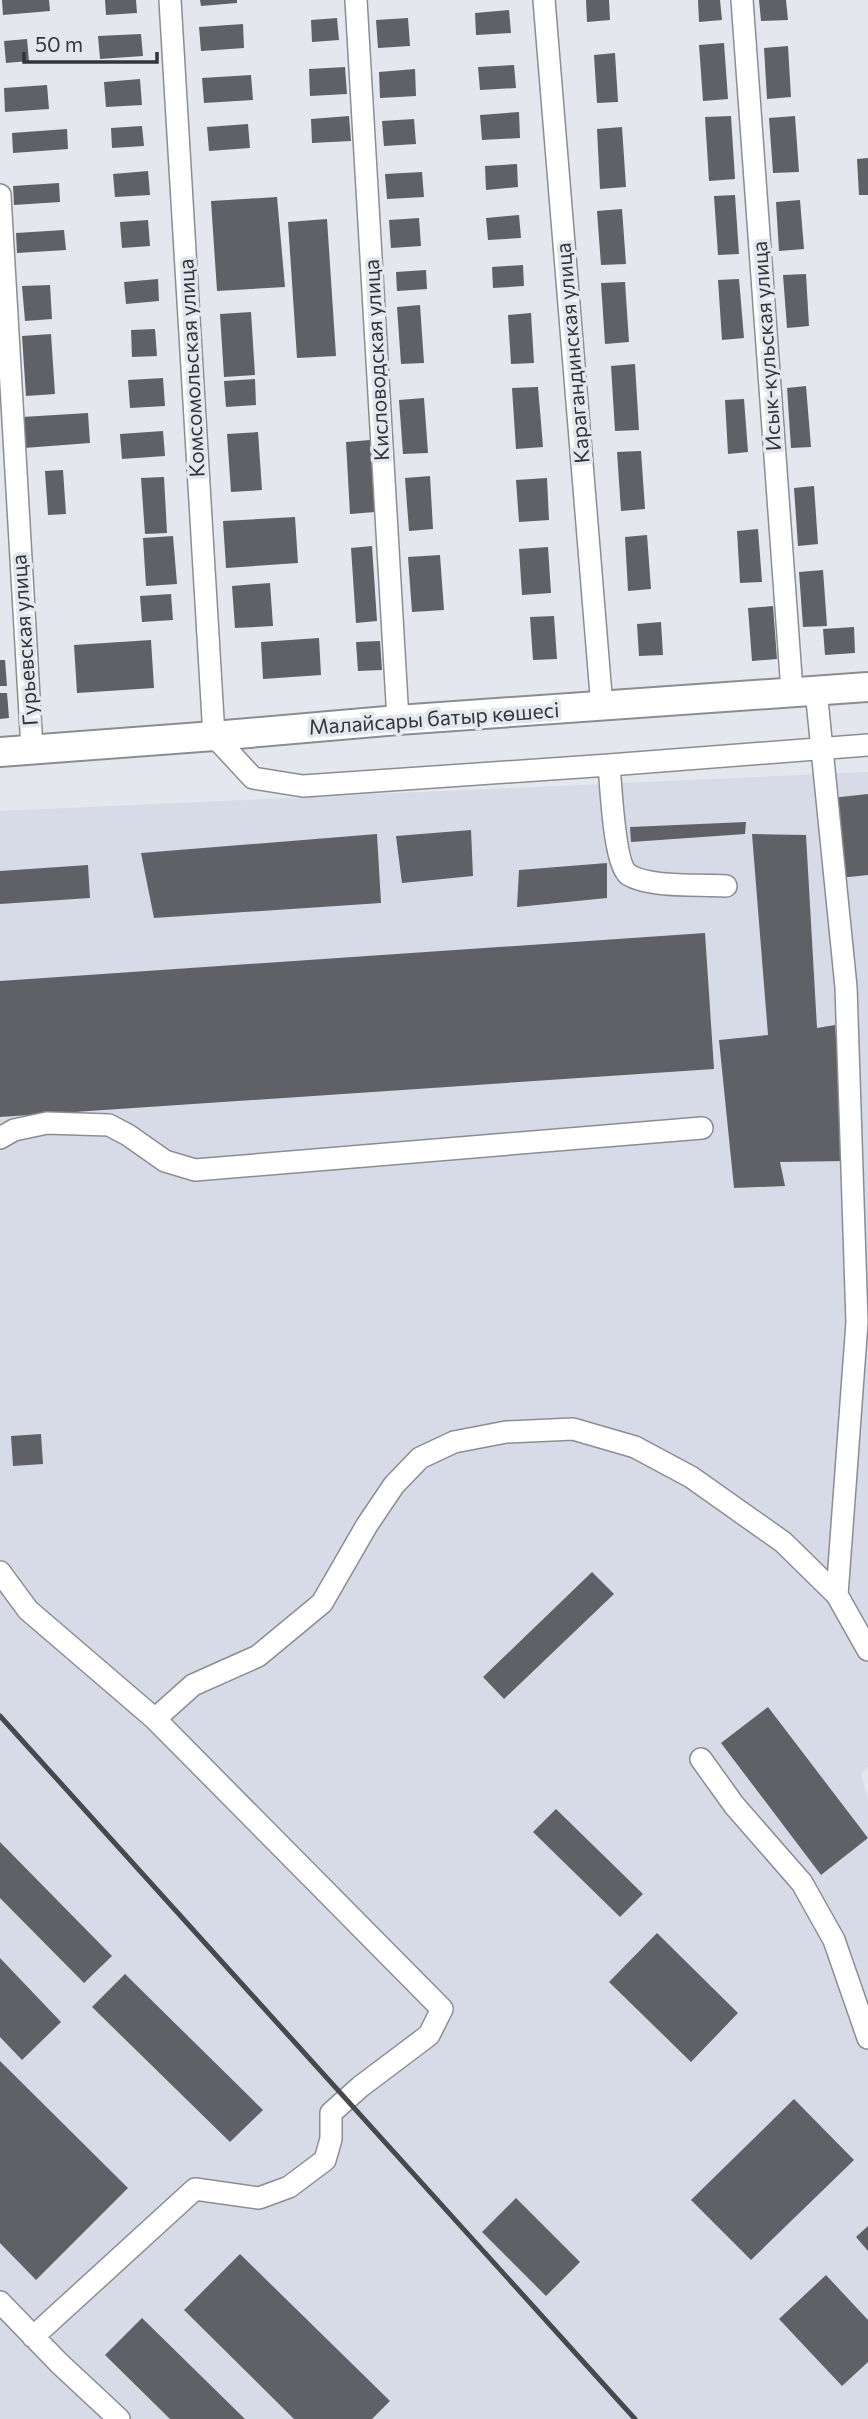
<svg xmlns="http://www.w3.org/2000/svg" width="868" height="2419" viewBox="0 0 868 2419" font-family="Commissioner,sans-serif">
<rect width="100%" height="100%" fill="#e4e7ed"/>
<path fill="#d6dbe7" d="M868 772V1766L861 1774 868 1799V2419H0V811Z"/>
<path fill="#5f6166" d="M2 0H49L50 11 3 15Z
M105 0H136L137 13 106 15Z
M200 0H237V3L201 6Z
M586 0H609L610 20 587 22Z
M698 0H720L722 20 699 22Z
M759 0H786L788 20 761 21Z
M509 10 511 33 476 35 475 13Z
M337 18 339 40 312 42 311 20Z
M408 18 410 46 378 48 376 20Z
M243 24 244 48 201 51 199 27Z
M141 34 143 56 100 59 98 36Z
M27 39 29 61 6 63 4 41Z
M724 43 728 99 703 101 699 45Z
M788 46 791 97 767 99 764 48Z
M615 53 618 102 597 103 594 55Z
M514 65 516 88 480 90 478 67Z
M345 67 347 94 310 96 309 69Z
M415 69 416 96 380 98 379 72Z
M251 75 253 100 204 103 202 78Z
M140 79 142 105 106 107 104 82Z
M47 85 49 109 5 112 4 88Z
M519 112 520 138 482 140 480 115Z
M349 116 351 141 312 143 311 119Z
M731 116 735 179 709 181 705 117Z
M795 116 799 172 773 173 769 118Z
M414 119 416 144 384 146 382 121Z
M248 124 250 148 209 151 207 127Z
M142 126 144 146 112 148 111 128Z
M622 127 626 187 600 189 597 129Z
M67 129 68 149 13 153 12 133Z
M868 158V195H859L857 159Z
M517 164 518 187 486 190 485 166Z
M148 171 150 195 115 197 113 174Z
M422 172 424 197 387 199 385 174Z
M59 183 60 202 14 205 13 186Z
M735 195 739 254 718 255 714 196Z
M277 197 285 287 217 291 211 201Z
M800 200 804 249 779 251 776 202Z
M622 209 626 264 601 265 597 211Z
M519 215 521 238 488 240 486 218Z
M419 218 421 246 391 248 389 220Z
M327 219 336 356 297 358 288 222Z
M148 220 150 246 122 248 120 222Z
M64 230 66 250 17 253 16 233Z
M523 265 524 286 493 288 492 267Z
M426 270 427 289 397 291 396 272Z
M806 274 809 326 787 328 783 275Z
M158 279 159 301 126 304 124 282Z
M739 279 744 338 722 340 718 280Z
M625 282 629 342 605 344 601 283Z
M50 285 52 319 25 321 22 286Z
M420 305 424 363 401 364 397 307Z
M251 312 255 375 224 377 220 314Z
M531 313 534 363 511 364 508 315Z
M155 329 157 356 132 357 131 330Z
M51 334 55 394 26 396 22 336Z
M635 364 639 430 615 431 611 366Z
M163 378 165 406 130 408 128 380Z
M255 379 256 405 226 407 224 381Z
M806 386 811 447 791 448 787 388Z
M538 387 543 447 516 449 512 388Z
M424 398 428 453 403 454 399 400Z
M744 399 748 452 728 454 725 400Z
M88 413 90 443 24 448 22 417Z
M163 431 165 456 122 459 120 434Z
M258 432 262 490 231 492 227 434Z
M370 440 375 512 350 514 346 442Z
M641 451 645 509 621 511 617 452Z
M63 470 66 514 48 515 45 471Z
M430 476 433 529 409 531 405 478Z
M164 477 167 533 145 534 141 478Z
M547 478 549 520 519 522 516 480Z
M814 486 818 544 798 546 794 488Z
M295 517 298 563 226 568 223 521Z
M758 529 762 582 740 583 737 531Z
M647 535 651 589 628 591 625 537Z
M173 536 177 584 146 586 143 538Z
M372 546 377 621 356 623 351 548Z
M548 547 551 593 522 595 519 549Z
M440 555 444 610 412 612 408 557Z
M823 570 827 626 803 627 799 572Z
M270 583 273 626 235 628 232 586Z
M171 594 173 620 142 622 140 596Z
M773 606 777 659 752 661 748 608Z
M554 616 557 659 533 660 530 617Z
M661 622 663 655 639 656 637 624Z
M854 627 855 653 825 655 823 629Z
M319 638 321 675 263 679 261 642Z
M151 640 154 688 77 693 74 645Z
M380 641 382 670 358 671 356 642Z
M0 660H5L7 686H0Z
M0 693H7L9 718 0 719Z
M868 794V875L839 878 831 798Z
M746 822 745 834 631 842 630 827Z
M471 830 473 876 402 883 396 836Z
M377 834 381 903 154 918 141 853Z
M752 834 806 835 817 1028 835 1025 845 1161 780 1162 785 1186 734 1188 719 1040 768 1035Z
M607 863V898L517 907 519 870Z
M88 865 90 898 0 904V871Z
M705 933 714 1069 0 1117V981Z
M41 1434 43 1464 13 1466 11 1436Z
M592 1572 614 1594 504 1699 483 1677Z
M768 1707 868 1838 821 1875 721 1743Z
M556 1809 643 1894 620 1917 533 1832Z
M0 1842 112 1956 84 1983 0 1898Z
M657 1933 738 2013 691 2062 609 1982Z
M0 1958 61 2022 22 2060 0 2037Z
M125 1974 263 2110 230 2142 92 2007Z
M0 2061 128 2188 36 2280 0 2243Z
M794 2099 854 2160 751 2260 691 2200Z
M516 2198 580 2262 546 2296 482 2232Z
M868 2226V2251L856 2237Z
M240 2254 390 2401 372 2419H294L184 2310Z
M826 2275 868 2320V2362L842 2386 779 2319Z
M142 2318 245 2419H170L105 2355Z"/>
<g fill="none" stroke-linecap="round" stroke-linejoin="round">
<g stroke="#8b8d92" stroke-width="24">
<path id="minor" d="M170 0 214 736 253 778 303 786 609 765C611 786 614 865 629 875 651 888 699 884 726 886
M356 0 398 720
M544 0 602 707
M742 0 792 691
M0 195 32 749
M816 690 846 987 857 1322 837 1595
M609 765 868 745
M0 1138 14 1130 47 1123 109 1125 128 1135 165 1161 195 1170 702 1128
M0 1572 28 1610 155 1719 442 2009 429 2035 360 2087 331 2113V2139L325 2160 289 2187 259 2198 195 2189 33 2337
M155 1719 193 1685 258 1656 322 1603 367 1525 394 1485 420 1458 454 1442 506 1432 573 1429 635 1447 691 1477 783 1542 837 1595 868 1650
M701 1759 734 1805 802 1883 834 1940 868 2038
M0 2302 59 2363 119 2419"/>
</g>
<g stroke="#8b8d92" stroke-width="32">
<path id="major" d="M0 752 214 736 398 720 868 687"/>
</g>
<use href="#minor" stroke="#fff" stroke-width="21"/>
<use href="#major" stroke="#fff" stroke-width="28"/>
<path stroke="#48494d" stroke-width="5" d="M0 1716 635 2419"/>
</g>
<g text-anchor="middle" stroke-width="7" stroke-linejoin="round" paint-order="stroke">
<g font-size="21" fill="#343538" stroke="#e4e7ed">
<text transform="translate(767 346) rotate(-94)" y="7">Исык-кульская улица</text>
<text transform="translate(573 353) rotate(-95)" y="7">Карагандинская улица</text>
<text transform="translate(377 360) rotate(-93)" y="7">Кисловодская улица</text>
<text transform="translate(192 368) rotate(-93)" y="7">Комсомольская улица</text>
<text transform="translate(25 640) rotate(-94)" y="7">Гурьевская улица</text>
<text transform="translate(434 719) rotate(-4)" y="7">Малайсары батыр көшесі</text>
</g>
</g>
<path d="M24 52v10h133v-10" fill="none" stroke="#343538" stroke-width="3.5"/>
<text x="35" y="52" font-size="21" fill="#343538" stroke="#e4e7ed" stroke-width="5" paint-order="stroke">50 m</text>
</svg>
